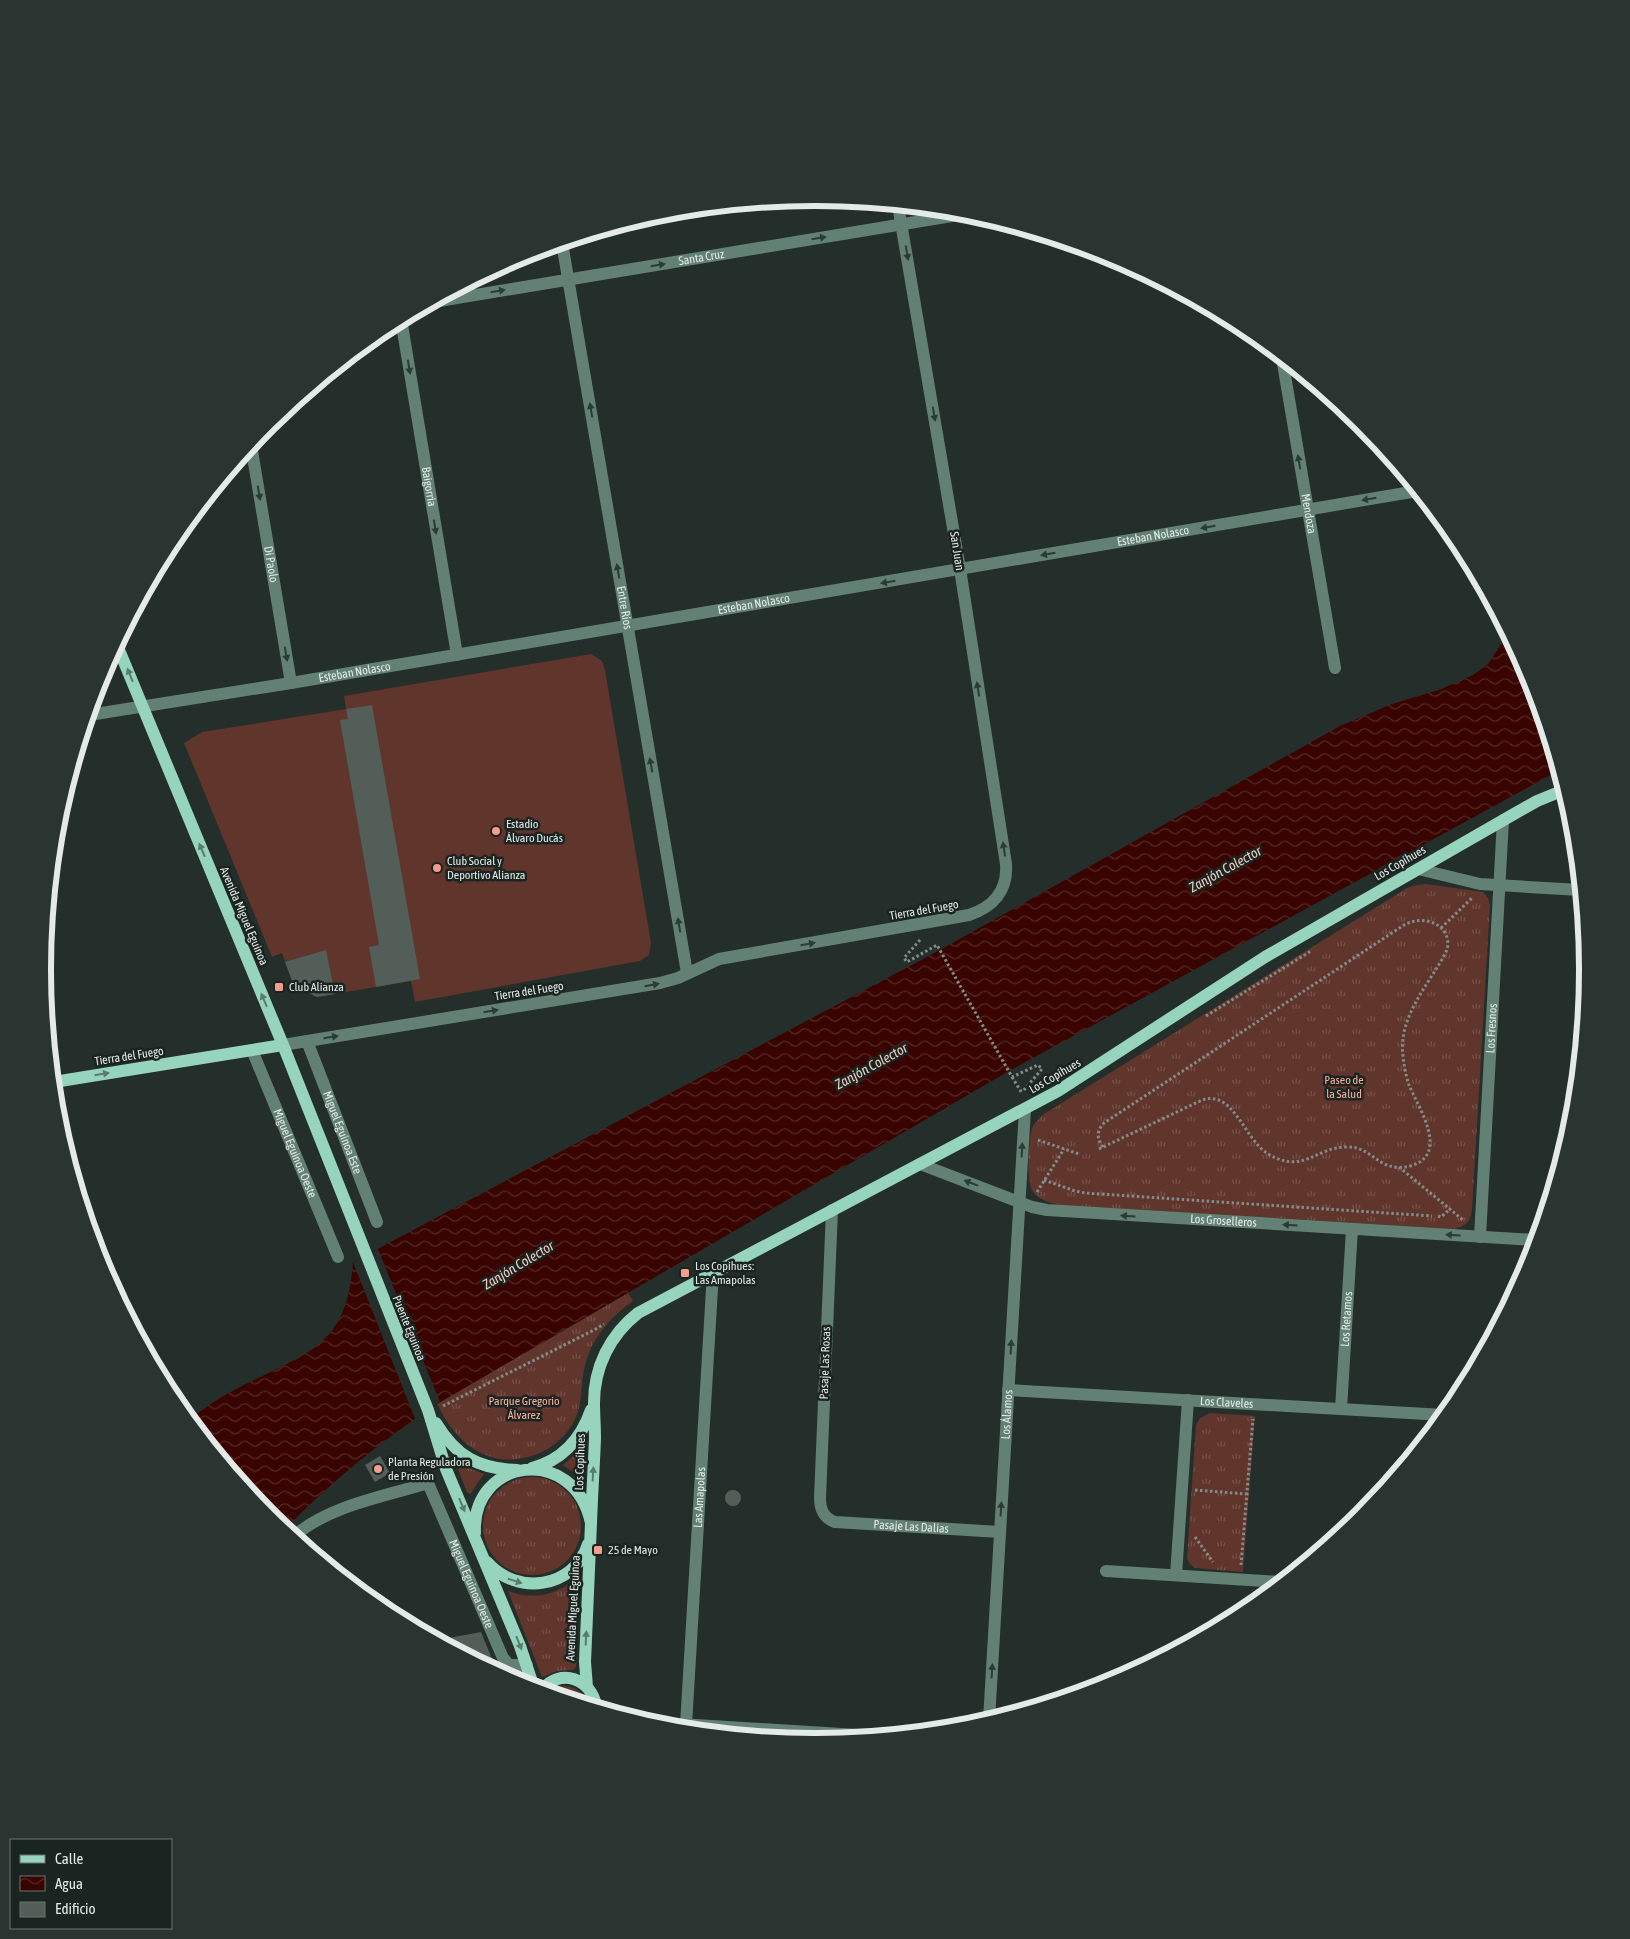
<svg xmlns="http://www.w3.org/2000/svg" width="1630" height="1939" viewBox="0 0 1630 1939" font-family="'Asap Condensed',sans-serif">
<defs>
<pattern id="grass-tufts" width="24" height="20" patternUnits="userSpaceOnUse" patternTransform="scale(1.25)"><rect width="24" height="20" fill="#60352c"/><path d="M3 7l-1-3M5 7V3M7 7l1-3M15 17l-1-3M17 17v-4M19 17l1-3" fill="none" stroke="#77524b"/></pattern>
<pattern id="water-waves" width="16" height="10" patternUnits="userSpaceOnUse" patternTransform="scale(1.25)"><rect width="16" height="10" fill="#390400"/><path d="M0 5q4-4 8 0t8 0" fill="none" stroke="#562925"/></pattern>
</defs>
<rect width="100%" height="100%" fill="#242e2a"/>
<path fill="url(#grass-tufts)" d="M1426 884 1483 892 1488 898 1490 905 1472 1210C1471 1221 1465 1227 1454 1229L1061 1205C1051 1203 1040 1201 1033 1192 1026 1182 1028 1138 1033 1126 1036 1121 1040 1118 1044 1114L1407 888 1416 885Z
M628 1293 633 1301C613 1315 596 1333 588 1356 581 1373 583 1391 579 1408 570 1443 534 1463 500 1459 469 1454 450 1430 437 1404Z
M1210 1413 1255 1416 1243 1572 1195 1568 1189 1563 1187 1558 1196 1425 1200 1418Z
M583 1444 586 1446 585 1477 583 1479 563 1465 578 1452Z
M458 1461 466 1467 484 1474 470 1494 467 1492 456 1464Z
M483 1526a49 49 0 1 1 98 0a49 49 0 1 1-98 0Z
M579 1575 576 1667 573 1670 557 1671 542 1677 508 1591C535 1601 559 1595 579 1575Z
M564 1686C576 1687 584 1692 587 1704L551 1693 558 1687Z"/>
<path fill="#60352c" d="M591 654 602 661 605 670 651 943 649 955 640 961 415 1002 411 981 317 997 294 986 282 953 272 957 184 743 202 732 346 709 344 696Z"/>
<path fill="url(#water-waves)" d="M1508 634 1529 674 1558 771 1009 1071 437 1404C382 1440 331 1482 285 1529L269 1516 190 1419C208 1405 227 1393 248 1383 313 1351 347 1343 353 1262L940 950 1340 726 1392 704 1439 690 1473 675 1488 664Z"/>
<path fill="#242e2a" d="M378 1249 440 1402 415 1419 353 1262Z"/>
<path fill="#535e59" d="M372 705 420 979 376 987 369 947 379 945 340 720 348 719 346 709Z
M326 950 335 994 317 997 294 986 285 962Z
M380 1456 390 1473 375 1482 365 1465Z
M725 1498a8 8 0 1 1 16 0a8 8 0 1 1-16 0Z
M481 1632 497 1671 438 1640Z"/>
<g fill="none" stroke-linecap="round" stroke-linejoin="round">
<path stroke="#848c89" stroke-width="3" stroke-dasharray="2.5 2.5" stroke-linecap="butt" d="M1441 928 1473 897
M920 940 904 958 907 962 937 945 1012 1077 1038 1065 1042 1069 1023 1091
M1206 1016 1311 951
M1012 1077 1022 1093
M1038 1140 1079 1154
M1099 1149 1200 1101C1233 1087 1243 1138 1268 1154 1304 1175 1315 1147 1347 1147 1373 1146 1379 1174 1410 1166 1451 1155 1418 1107 1409 1085 1406 1076 1404 1066 1403 1056 1398 1015 1430 984 1447 950 1453 924 1423 914 1404 925L1104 1123C1096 1131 1097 1139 1103 1147
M1399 1167 1463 1220
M1044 1180 1075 1191 1085 1193 1432 1216
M1037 1192 1064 1149
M1438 1216 1441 1217 1450 1209
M443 1406 594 1330 604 1324
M1195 1490 1247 1494
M1195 1537 1213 1562
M1241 1565 1253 1419"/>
<g stroke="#628074" stroke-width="12">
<path id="s1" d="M562 243 687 973"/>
<path id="s2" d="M433 302 970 213"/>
<path id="s3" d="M401 319 457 655"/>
<path id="s4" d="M1282 358 1335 668"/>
<path id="s5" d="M251 445 291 683"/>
<path id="s6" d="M89 715 291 683 1417 491"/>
<path d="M1418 869 1480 884 1580 890"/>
<path id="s7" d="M307 1041 377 1222"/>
<path d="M283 1045 660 983 678 978 719 959 969 915C993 907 1008 891 1006 864L960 569 898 205"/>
<path id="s8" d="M252 1050 338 1257"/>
<path id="s9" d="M920 1164 1032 1207 1047 1210 1536 1240"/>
<path id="s10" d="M832 1210 820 1498C820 1510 824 1518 835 1522L1000 1532"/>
<path id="s11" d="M1480 1237 1503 820"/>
<path id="s12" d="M1008 1390 1444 1415"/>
<path id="s13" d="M1341 1409 1352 1229"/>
<path id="s14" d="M294 1536C331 1505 383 1497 428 1483L503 1658 509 1665H527"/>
<path d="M1106 1571 1281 1582"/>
<path d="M1176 1575 1188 1400"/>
<path id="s15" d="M989 1720 1025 1109"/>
<path d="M648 1722 874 1736"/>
<path id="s16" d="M686 1725 713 1272"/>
</g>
<path stroke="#97d4bd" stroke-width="12" d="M117 645 283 1045 428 1410 446 1469 520 1646 534 1688
M54 1082 283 1045
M436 1423C456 1456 478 1469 517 1470
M532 1468C563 1460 581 1439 591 1410
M591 1523C592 1494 594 1466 595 1438 595 1426 594 1415 594 1403 594 1367 610 1335 638 1313L1058 1091 1265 957 1514 814 1537 801 1564 790
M475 1533C471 1458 574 1443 591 1523L585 1662 587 1687
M487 1562C516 1596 574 1589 588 1544
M542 1690C560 1667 592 1679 596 1706"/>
</g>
<defs><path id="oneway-solid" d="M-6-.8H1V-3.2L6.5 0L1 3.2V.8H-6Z" transform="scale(1.25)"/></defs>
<g fill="#2c3b35">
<use href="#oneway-solid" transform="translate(819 238) rotate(-9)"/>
<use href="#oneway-solid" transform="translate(907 253) rotate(80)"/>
<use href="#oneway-solid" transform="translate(658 265) rotate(-9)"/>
<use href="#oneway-solid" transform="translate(498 291) rotate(-9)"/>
<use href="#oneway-solid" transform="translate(409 367) rotate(81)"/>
<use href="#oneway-solid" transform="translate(591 410) rotate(-100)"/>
<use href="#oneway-solid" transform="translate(934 414) rotate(80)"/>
<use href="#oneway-solid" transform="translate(1299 462) rotate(-100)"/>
<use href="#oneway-solid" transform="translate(259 493) rotate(80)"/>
<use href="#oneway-solid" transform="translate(1369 499) rotate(170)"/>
<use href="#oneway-solid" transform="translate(435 527) rotate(81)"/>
<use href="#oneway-solid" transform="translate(1208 527) rotate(170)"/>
<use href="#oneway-solid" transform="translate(1048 554) rotate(170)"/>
<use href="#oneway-solid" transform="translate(618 571) rotate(-100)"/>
<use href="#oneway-solid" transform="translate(888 582) rotate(170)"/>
<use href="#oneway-solid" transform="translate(286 654) rotate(80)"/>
<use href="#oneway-solid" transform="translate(978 689) rotate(-99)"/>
<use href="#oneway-solid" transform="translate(651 765) rotate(-100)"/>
<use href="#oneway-solid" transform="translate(1004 849) rotate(-99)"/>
<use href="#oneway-solid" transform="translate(679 925) rotate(-100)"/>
<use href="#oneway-solid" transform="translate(808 944) rotate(-10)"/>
<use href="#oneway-solid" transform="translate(652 985) rotate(-10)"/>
<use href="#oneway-solid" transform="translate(491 1011) rotate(-9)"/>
<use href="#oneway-solid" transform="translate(331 1037) rotate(-9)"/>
<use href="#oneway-solid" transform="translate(1022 1150) rotate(-87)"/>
<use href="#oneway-solid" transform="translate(971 1183) rotate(-159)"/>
<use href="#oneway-solid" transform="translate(1128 1216) rotate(-177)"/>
<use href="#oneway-solid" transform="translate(1290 1225) rotate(-177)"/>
<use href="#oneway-solid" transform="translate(1453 1235) rotate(-176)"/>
<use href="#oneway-solid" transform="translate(1011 1347) rotate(-87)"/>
<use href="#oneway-solid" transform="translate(1001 1509) rotate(-87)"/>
<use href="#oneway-solid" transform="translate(992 1671) rotate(-87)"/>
</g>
<g fill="#587c6e">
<use href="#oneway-solid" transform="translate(130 675) rotate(-112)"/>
<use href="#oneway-solid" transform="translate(202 850) rotate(-113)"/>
<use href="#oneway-solid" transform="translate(264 1000) rotate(-113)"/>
<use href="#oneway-solid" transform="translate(102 1074) rotate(-9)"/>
<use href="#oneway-solid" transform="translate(593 1474) rotate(-87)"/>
<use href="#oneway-solid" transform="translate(462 1505) rotate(67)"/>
<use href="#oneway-solid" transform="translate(515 1581) rotate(18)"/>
<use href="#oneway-solid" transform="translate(586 1638) rotate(-87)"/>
<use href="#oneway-solid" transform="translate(519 1643) rotate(68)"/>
</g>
<g fill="#f49d8b" stroke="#1a2420" stroke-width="2">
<circle cx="496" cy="831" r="5"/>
<circle cx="437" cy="868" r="5"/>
<rect x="274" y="982" width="10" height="10" rx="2.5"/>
<rect x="680" y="1268" width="10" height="10" rx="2.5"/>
<circle cx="378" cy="1469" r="5"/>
<rect x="593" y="1545" width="10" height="10" rx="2.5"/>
</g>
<g text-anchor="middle" stroke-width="5" stroke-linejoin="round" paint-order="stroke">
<g font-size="12" fill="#e4eae8" stroke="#1a2420">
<text dy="4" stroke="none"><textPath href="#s2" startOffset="272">Santa Cruz</textPath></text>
<text dy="4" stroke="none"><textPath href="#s3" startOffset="170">Baigorria</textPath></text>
<text dy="4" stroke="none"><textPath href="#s4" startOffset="158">Mendoza</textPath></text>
<text dy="4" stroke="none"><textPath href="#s6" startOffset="1079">Esteban Nolasco</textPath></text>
<text transform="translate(957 551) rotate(81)" y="4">San Juan</text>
<text dy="4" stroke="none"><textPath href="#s5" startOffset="121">Di Paolo</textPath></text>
<text dy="4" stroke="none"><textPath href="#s6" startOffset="674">Esteban Nolasco</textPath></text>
<text dy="4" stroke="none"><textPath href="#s1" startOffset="370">Entre Ríos</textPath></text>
<text dy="4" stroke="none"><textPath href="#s6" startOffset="269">Esteban Nolasco</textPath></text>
<text transform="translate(1400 863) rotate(-30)" y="4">Los Copíhues</text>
<text transform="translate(924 910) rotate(-10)" y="4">Tierra del Fuego</text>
<text transform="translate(244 916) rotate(67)" y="4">Avenida Miguel Eguinoa</text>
<text transform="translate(529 991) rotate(-9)" y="4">Tierra del Fuego</text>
<text dy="4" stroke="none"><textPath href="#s11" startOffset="209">Los Fresnos</textPath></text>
<text transform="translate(129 1056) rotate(-9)" y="4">Tierra del Fuego</text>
<text transform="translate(1055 1076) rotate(-30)" y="4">Los Copíhues</text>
<text dy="4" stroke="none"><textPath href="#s7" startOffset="98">Miguel Eguinoa Este</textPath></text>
<text dy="4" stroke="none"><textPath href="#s8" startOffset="112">Miguel Eguinoa Oeste</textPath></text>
<text dy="4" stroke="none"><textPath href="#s9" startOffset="312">Los Groselleros</textPath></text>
<text dy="4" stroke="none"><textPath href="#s13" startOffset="90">Los Retamos</textPath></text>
<text transform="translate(409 1328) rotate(68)" y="4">Puente Eguinoa</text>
<text transform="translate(825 1363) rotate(-88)" y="4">Pasaje Las Rosas</text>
<text dy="4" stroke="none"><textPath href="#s12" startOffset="219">Los Claveles</textPath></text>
<text dy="4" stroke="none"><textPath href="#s15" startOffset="306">Los Álamos</textPath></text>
<text transform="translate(580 1462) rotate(-88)" y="4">Los Copíhues</text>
<text dy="4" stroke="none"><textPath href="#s16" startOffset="228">Las Amapolas</textPath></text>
<text dy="4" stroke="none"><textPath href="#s10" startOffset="395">Pasaje Las Dalias</textPath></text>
<text dy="4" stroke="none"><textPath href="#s14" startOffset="255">Miguel Eguinoa Oeste</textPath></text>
<text transform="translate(573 1608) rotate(-87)" y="4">Avenida Miguel Eguinoa</text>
</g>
<g font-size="12" fill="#e4eae8" stroke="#1a2420" text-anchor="start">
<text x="506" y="828">Estadio<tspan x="506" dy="14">Álvaro Ducás</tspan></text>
<text x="447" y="865">Club Social y<tspan x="447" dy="14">Deportivo Alianza</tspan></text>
<text x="289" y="991">Club Alianza</text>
<text x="695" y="1270">Los Copíhues:<tspan x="695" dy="14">Las Amapolas</tspan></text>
<text x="388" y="1466">Planta Reguladora<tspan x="388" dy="14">de Presión</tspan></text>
<text x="608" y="1554">25 de Mayo</text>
</g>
<g font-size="12" fill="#faaf9f" stroke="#1a2420">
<text x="1344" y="1084">Paseo de<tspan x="1344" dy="14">la Salud</tspan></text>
<text x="524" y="1405">Parque Gregorio<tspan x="524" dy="14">Álvarez</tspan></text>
</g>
<g font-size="14" font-style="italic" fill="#f3ccc3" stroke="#1a2420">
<text transform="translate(1225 869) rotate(-29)" y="5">Zanjón Colector</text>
<text transform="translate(871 1066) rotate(-29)" y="5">Zanjón Colector</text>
<text transform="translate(518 1265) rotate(-31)" y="5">Zanjón Colector</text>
</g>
</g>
<path d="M0 0H1630V1939H0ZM814 206H816A763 763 0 0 1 1579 969V970A763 763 0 0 1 816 1733H814A763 763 0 0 1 51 970V969A763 763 0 0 1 814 206Z" fill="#2a3430" fill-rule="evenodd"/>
<path fill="none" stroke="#e4eae8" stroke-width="6" d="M814 206H816A763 763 0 0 1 1579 969V970A763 763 0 0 1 816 1733H814A763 763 0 0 1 51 970V969A763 763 0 0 1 814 206Z"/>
<rect x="10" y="1839" width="162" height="90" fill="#1a2420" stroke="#6b7370"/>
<rect x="20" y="1855" width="25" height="8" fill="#97d4bd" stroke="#6b7370"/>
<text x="55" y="1864" font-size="15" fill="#e4eae8">Calle</text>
<rect x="20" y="1876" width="25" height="15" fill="url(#water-waves)" stroke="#6b7370"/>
<text x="55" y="1889" font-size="15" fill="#e4eae8">Agua</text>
<rect x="20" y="1902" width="25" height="15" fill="#535e59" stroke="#6b7370"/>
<text x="55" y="1914" font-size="15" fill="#e4eae8">Edificio</text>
</svg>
